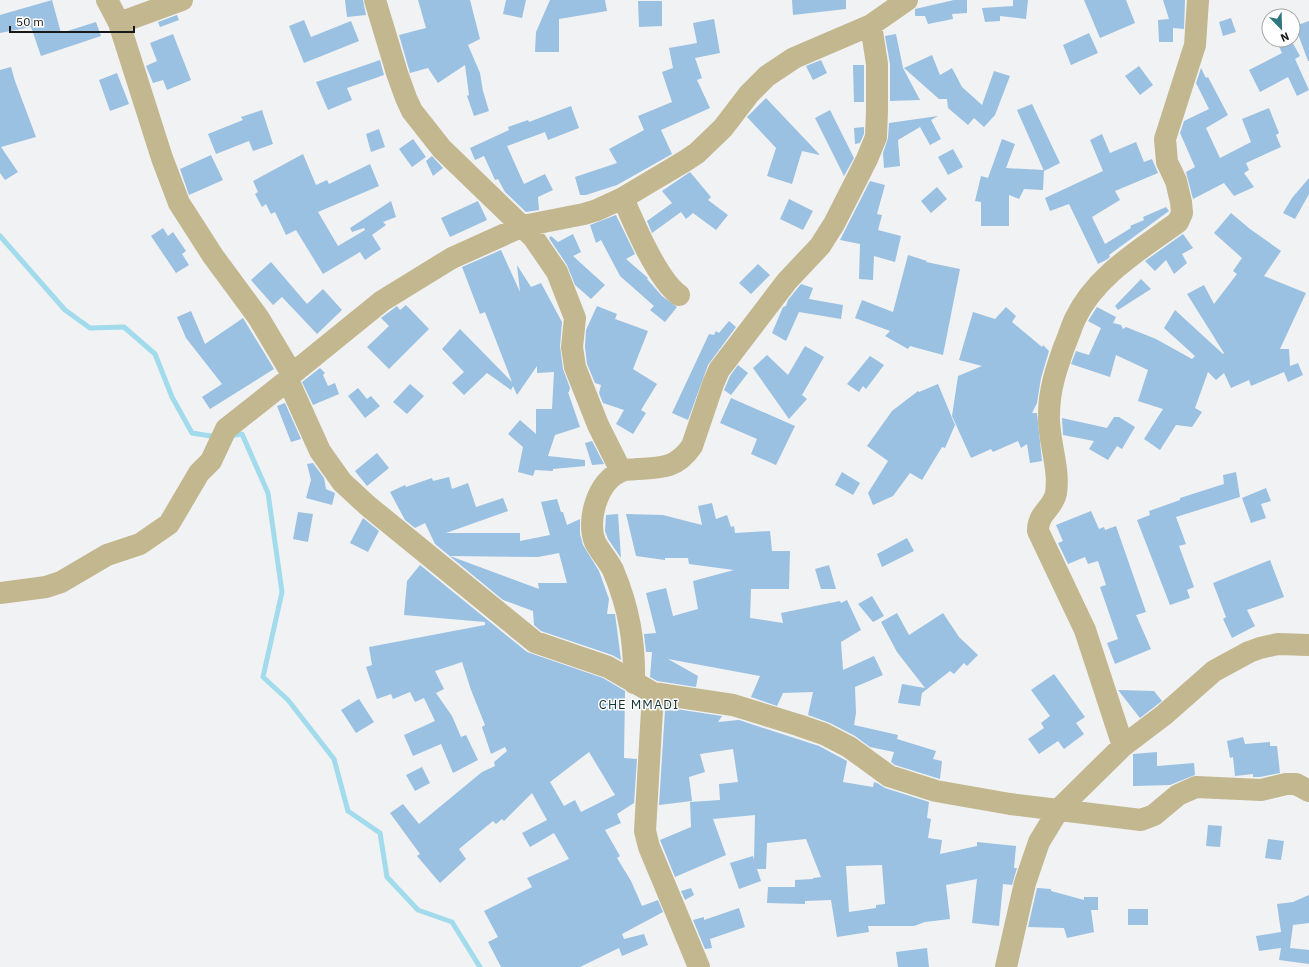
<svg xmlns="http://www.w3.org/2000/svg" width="1309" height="967" viewBox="0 0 1309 967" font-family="'IBM Plex Sans',sans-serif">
<rect width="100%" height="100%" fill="#f1f2f3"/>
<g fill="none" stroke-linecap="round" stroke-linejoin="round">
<path stroke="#a1dbec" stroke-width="5" d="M0 236 65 310 90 328 124 327 155 354 172 397 192 433 217 437
M229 436 242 434 268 493 282 592 263 677 288 700 334 759 348 811 380 833 387 877 418 910 452 922 480 967"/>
</g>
<path fill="#9ac0e2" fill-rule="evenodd" d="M52 0 61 33 96 22 101 36 41 56 31 27 0 33V15Z
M345 0H363L366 15 347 17Z
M418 0H470L480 39 468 45 480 73 483 91 489 111 474 116 467 96 469 95 465 65 438 83 428 68 410 73 399 35 426 28Z
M506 0H526L522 18 503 14Z
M550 0H605L607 11 559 19V52H535L536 32Z
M792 0H846V9L793 15Z
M954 0H967V13L952 14 953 19 928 24 925 16H915V9Z
M1013 0H1028L1026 19 1000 16V21L985 22 982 8 1013 6Z
M1084 0H1126L1135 23 1100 38Z
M1163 0H1185L1184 29 1173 28V42H1159L1158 20 1169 19Z
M638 1H662V26L639 27Z
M177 15 179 20 160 27 158 22Z
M1231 18 1236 32 1223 36 1219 22Z
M714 19 720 53 695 58 702 78 697 80 710 108 661 130 672 154 617 185 586 195H580L575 177 617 163 609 149 644 130 638 116 672 102 662 72 673 68 669 48 697 43 693 23Z
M304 20 311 37 351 21 359 41 304 63 289 26Z
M1309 21V61H1308L1295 26Z
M1089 33 1098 53 1071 65 1063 45Z
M173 34 191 80 167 90 163 80 153 83 146 66 157 61 150 43Z
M896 34 903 68 920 100 890 101V64L885 36Z
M1276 40H1291L1300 56 1295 59 1309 90 1297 96 1288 77 1260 92 1249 70 1282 53Z
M932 55 940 75 952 68 962 87 982 105 994 71 1010 76 995 115 984 127 974 118 968 125 948 108 947 99H939L904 68Z
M380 60 384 75 347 88 352 100 328 110 316 82Z
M821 60 827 73 813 80 806 66Z
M853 65H864V102H854Z
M1139 66 1153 85 1140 95 1125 76Z
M11 67 15 81 36 137 1 147 18 172 5 180 0 173V70Z
M1201 68 1206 78 1208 77 1228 115 1206 128 1220 158 1251 142 1242 119 1269 108 1279 133 1276 135 1281 147 1246 163 1249 170 1244 173 1254 187 1234 196 1224 183 1193 199 1186 172 1195 167 1180 133 1184 121 1209 109 1196 83Z
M117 73 129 104 110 111 99 80Z
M766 98 820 155 802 151 792 184 767 176 776 148 747 117Z
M1032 104 1060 163 1044 171 1017 110Z
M571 106 579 128 548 140 545 132 507 146 524 184 545 174 553 190 538 197 539 210 526 212 505 192 498 179 495 180 484 156 475 160 470 148 509 130 508 127 528 120 529 122Z
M262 110 273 144 253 151 249 141 216 154 208 134 243 120 241 117Z
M830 110 854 158 844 176 815 118Z
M938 116 931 120 941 139 930 145 920 127 898 140 900 166 884 168 883 153 888 138 889 123Z
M864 127V134L860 143 855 144 854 128Z
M379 129 385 147 371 152 366 134Z
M1102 134 1110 153 1136 142 1144 162 1152 159 1158 173 1115 191 1120 200 1092 217 1105 244 1131 228 1130 226 1144 220 1143 217 1166 207 1169 211 1109 255 1110 257 1106 260 1098 264 1069 204 1050 211 1045 198 1103 171 1090 140Z
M413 139 426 157 412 167 399 149Z
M1002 139 1015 144 1006 168 1044 170 1043 190 1024 189 1019 199 1009 195V226H981V202L975 201 981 176 988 178Z
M953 149 963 167 948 175 938 157Z
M303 154 316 185 327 180 329 184 370 164 379 186 318 212 338 246 365 230 364 228 352 232 350 228 391 201 396 217 383 222 386 225 372 235 381 249 365 260 360 252 323 274 296 230 286 235 275 212 271 214 266 204 262 207 255 194 258 192 253 181Z
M211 155 223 180 189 195 180 169Z
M432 156 443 168 433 176 426 161Z
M690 172 711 197 708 200 728 215 716 230 693 213 686 219 681 212 652 233 647 221 672 203 662 191Z
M1309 178V194L1295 219 1283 213 1292 198Z
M870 181 885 185 877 214 882 215 878 230 901 236 895 262 874 256 873 280 859 279 860 244 840 240Z
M937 187 947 199 931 213 921 201Z
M789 199 813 211 803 230 780 219Z
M478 201 487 220 450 237 441 218Z
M1231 213 1250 229 1281 251 1264 276 1306 293 1280 349H1289L1290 366 1298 363 1303 375 1288 382 1284 372 1251 386 1249 380 1231 388 1224 373 1216 380 1208 372 1195 408 1202 412 1192 427 1176 425 1160 450 1144 439 1163 409 1138 401 1148 370 1116 355 1110 377 1071 364 1076 351 1089 355 1101 328 1088 321 1097 307 1116 317 1113 323 1121 325 1123 329 1126 327 1156 339 1192 359 1195 356 1164 328 1175 310 1223 354 1224 353 1187 294 1204 285 1214 304 1237 274 1233 271 1242 258 1214 233Z
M616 215 635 254 626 259 648 278 647 279 662 296 677 307 665 322 650 310 654 306 620 276 601 240 596 243 590 225Z
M163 228 168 236 173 232 186 251 182 254 189 265 176 273 151 236Z
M573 234 581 252 573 256 605 285 591 299 575 285 567 265 549 238 551 236 558 242Z
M1183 234 1193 248 1182 254 1187 263 1174 274 1166 260 1155 271 1145 261Z
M501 250 520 292 517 265 531 287 541 283 562 322 560 346 563 369 570 388 569 392H568L580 427 555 435 548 456 585 460V466L553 469V471L535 470 533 476 518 472 523 447 508 434 520 420 536 434V409H552L554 372 537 373V366L517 395 513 386 511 390 487 373 464 395 452 383 464 372 442 349 460 329 512 382 485 312 480 314 462 267Z
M908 255 927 261 926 262 960 269 943 355 910 346 908 349 885 336 890 331 855 318 862 300 893 312Z
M271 262 307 304 323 289 342 310 317 334 282 297 273 305 251 280Z
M758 264 770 275 751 294 739 283Z
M1141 279 1151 289 1118 310 1115 306Z
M801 284 813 288 809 299 843 305 841 319 799 312 786 341 772 333 783 307 786 306 788 300Z
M406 305 429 329 389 369 367 347 389 326 381 318 397 306 400 310Z
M597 306 617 314 615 319 648 331 633 369 657 384 641 410 646 413 633 434 616 424 624 410 603 403 599 393 601 385 595 383 587 364 585 347 586 330Z
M1006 307 1016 316 1012 322 1042 347 1043 345 1049 351 1041 378 1037 403 1032 413H1037L1042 461 1030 463 1027 444 1021 448 1018 441 993 452 991 449 971 458 952 416 958 376 982 366 959 360 973 312 995 319Z
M191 311 205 344 243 318 274 369 210 409 202 397 222 384 186 338 177 317Z
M729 321 736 327 708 365 688 420 672 413 709 334 714 335 716 331 719 333Z
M805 346 824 357 802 395 807 399 789 419 753 368 767 355 788 375Z
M870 356 884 365 866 389 863 386 859 392 847 384Z
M738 365 748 373 731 395 724 390 730 376Z
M320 368 325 373 323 375 328 386 335 383 339 394 313 405 302 382Z
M410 384 424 396 407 414 393 402Z
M938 384 955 425 945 448 942 447 922 480 910 473 893 496 873 505 868 493 888 461 867 446 892 411 918 391 919 392Z
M358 388 367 399 371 396 380 406 365 418 348 396Z
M731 398 795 426 776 465 751 454 757 439 720 423Z
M285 403 301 439 291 442 277 406Z
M1114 417H1119L1135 427 1122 449 1117 446 1108 460 1089 449 1094 441 1063 435 1062 418 1107 428Z
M592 441 604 464 592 465 585 443Z
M377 453 389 468 367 486 355 471Z
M313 463 324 478 326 489 335 493 332 505 306 498 311 480 307 464Z
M842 472 860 483 853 495 835 485Z
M1236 472 1240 497 1176 517 1186 544 1179 546 1194 587 1187 590 1190 598 1170 605 1137 520 1150 515 1149 511 1180 500V498L1224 484 1223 475Z
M449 477 452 489 468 483 476 507 503 498 508 511 446 533H520V541L550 535 541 502 557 499 561 512H563L567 525 580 519V534L583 545 599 571 609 599 607 614H615L621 660 612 655 541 631 534 625 533 611 503 600 435 544 425 523 415 528 405 520 390 492 405 485 406 487 432 478 433 481ZM559 553 567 583H538L539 589 450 556 538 557Z
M1266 488 1271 501 1261 504 1266 518 1251 523 1242 498Z
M712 503 716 519 727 515 731 527 734 526 735 533 770 531 772 551H790L789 589H751L750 618 783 623 781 613 840 601 841 603 847 600 861 630 841 642 843 670 874 656 883 675 855 687 856 713 854 725 898 735 897 739 936 751 933 759 942 761 940 779 895 765 891 762 894 752 870 747 855 736 830 723 808 715 813 692 783 693 777 706 751 697 760 676 668 659 698 676 696 687 657 681 650 677 652 652H646L644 634 656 633 646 593 666 588 673 616 698 609 693 581 734 570 689 564 688 558H665V560L636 556 626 514 663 515 702 525 698 506Z
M1091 511 1099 529 1104 527 1105 530 1116 526 1146 612 1136 615 1151 649 1115 664 1107 643 1118 639 1100 587 1106 585 1098 561 1088 564 1085 557 1068 564 1058 543 1063 541 1056 525Z
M298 512 313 514 308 542 293 539Z
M618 514 621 558 608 539 605 531 606 515Z
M363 518 379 531 368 552 350 543Z
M907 538 914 551 882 567 877 554Z
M1270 560 1284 597 1247 610 1255 626 1232 638 1223 619 1226 617 1213 583Z
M420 565 527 652 603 678 625 691 624 758 637 759 634 803 617 814 621 823 605 830 620 856 617 858 631 881 642 906 658 900 663 912 622 934 624 939 644 934 648 945 622 956 619 948 580 967H501L488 942 498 937 484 911 532 887 527 878 569 859 554 833 530 847 522 833 547 820 532 793 504 821 502 819 496 824 493 821 459 849 466 859 440 883 417 856 420 854 390 813 403 804 419 824 482 772 495 766 494 762 507 751 505 747 491 754 482 727 485 725 471 690 462 662 435 671 444 689 436 693 452 716 461 737 466 735 478 760 453 773 441 744 413 756 404 735 435 721 424 698 415 702 410 692 393 699 391 694 377 699 366 667 372 665 369 647 485 625V622L404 615 407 581ZM589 752 615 795 581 812 575 800 564 806 550 782Z
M829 565 836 589H821L815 569Z
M872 596 884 616 873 622 858 604Z
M897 613 909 635 943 613 959 637 978 655 967 666 964 663 954 674 950 671 922 693 920 706 898 703 902 684 925 688 897 652 881 622Z
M1054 674 1085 717 1076 723 1084 734 1064 749 1058 741 1039 754 1028 739 1044 728 1041 723 1050 716 1031 690Z
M1118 690 1154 691 1162 701 1140 718Z
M359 699 374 722 356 733 341 710Z
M676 709 722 716 718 722 739 720 819 746 847 761 843 782 873 787 874 782 877 783 885 788 929 802 927 818 931 819 928 838 942 840 940 854 977 846V842L1016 846 1014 868H1017L1012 885 1003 884 999 926 972 923 977 879 946 885 950 919 925 922 914 926H868L869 932 837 937 831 900 805 901V904L767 903 768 887H795V880L813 879V878L821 877 806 839 767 843 766 869H757L761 881 739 889 730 863 753 856 754 860 755 815 713 819 726 855 675 877 660 840 691 827 690 802 720 800 719 784 738 782 733 749 700 754 705 772 689 777 692 801 659 805 665 710 676 711ZM882 865 885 904 876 905V908L849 912 846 866Z
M1243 737 1245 744 1270 742V746H1277L1280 773 1260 777H1253V774L1235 776 1233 757 1230 758 1227 741Z
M1157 752V766L1194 763 1195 775 1170 785 1133 786V754Z
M422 767 430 783 415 791 406 775Z
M1208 825 1222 826 1220 847 1206 846Z
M1268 839 1284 841 1281 860 1265 858Z
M691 888 694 895 685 900 681 891Z
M1037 888 1051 889V891L1084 900V897H1098V910H1091L1094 932 1067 938 1064 928 1028 927Z
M1309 895V923L1293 925 1290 948 1309 950V964L1279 960 1281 948 1259 951 1256 936 1281 932 1277 904 1293 902Z
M739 908 745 927 710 939 712 948 705 949 693 920 704 917V920Z
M1128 909H1148V925H1128Z
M927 948 929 967H898L896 952Z"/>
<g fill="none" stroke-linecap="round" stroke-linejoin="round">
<path stroke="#c3b78f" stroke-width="22" d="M107 0 119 23 162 158 179 203 213 256 258 317 292 374
M375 0 397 73 406 98 412 111 442 149 533 237 557 272 575 318 572 347 575 367 598 425 621 471
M119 23 182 0
M623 198C634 224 657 279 679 295
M288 380 320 451 342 482 368 506 535 642 608 667 653 693 733 705 798 725 824 734 849 747 889 776 936 791 1010 804 1141 820 1154 815 1178 795 1196 787 1261 790 1286 784H1296L1309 791
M0 593 46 587 61 582 107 555 140 544 169 524 199 473 211 461 226 429 288 380 292 374 382 301 452 258 523 226 584 214 597 210 623 198 685 161 697 153 723 128 749 94 767 76 794 58 871 25 907 0
M634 683C635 642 629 608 613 570 608 560 600 552 595 542 586 520 598 480 622 471 626 469 632 470 637 469 662 468 677 468 692 446L713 384 719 370 787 281 820 246 834 224 867 159 876 137 877 111V64L871 25
M653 693 645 831 649 847 699 967
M1123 746 1085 630 1038 531C1038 512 1053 509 1056 493 1060 468 1048 440 1049 415 1049 390 1056 370 1064 347 1068 338 1071 328 1075 319 1095 276 1141 249 1178 222L1182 213 1181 202 1176 181 1167 162 1165 139 1195 45 1198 0
M1006 967 1025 883 1039 842 1059 809 1123 746 1164 715 1214 671 1249 652 1260 648 1278 644 1309 645"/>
</g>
<g text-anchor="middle" stroke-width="3" stroke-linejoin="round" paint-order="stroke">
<g font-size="13" letter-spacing="1" fill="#103237" stroke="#fff">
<text x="639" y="709">CHE MMADI</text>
</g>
</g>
<g transform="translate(1281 28) rotate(157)"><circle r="19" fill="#ffffff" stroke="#a3a3a3"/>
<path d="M0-3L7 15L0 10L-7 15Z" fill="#2f7680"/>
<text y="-6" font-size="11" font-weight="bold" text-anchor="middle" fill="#181818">N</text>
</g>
<path d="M10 26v6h124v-6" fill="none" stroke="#181818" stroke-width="2"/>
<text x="16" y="26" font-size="12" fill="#181818" stroke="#ffffff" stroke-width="3" paint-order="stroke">50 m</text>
</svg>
